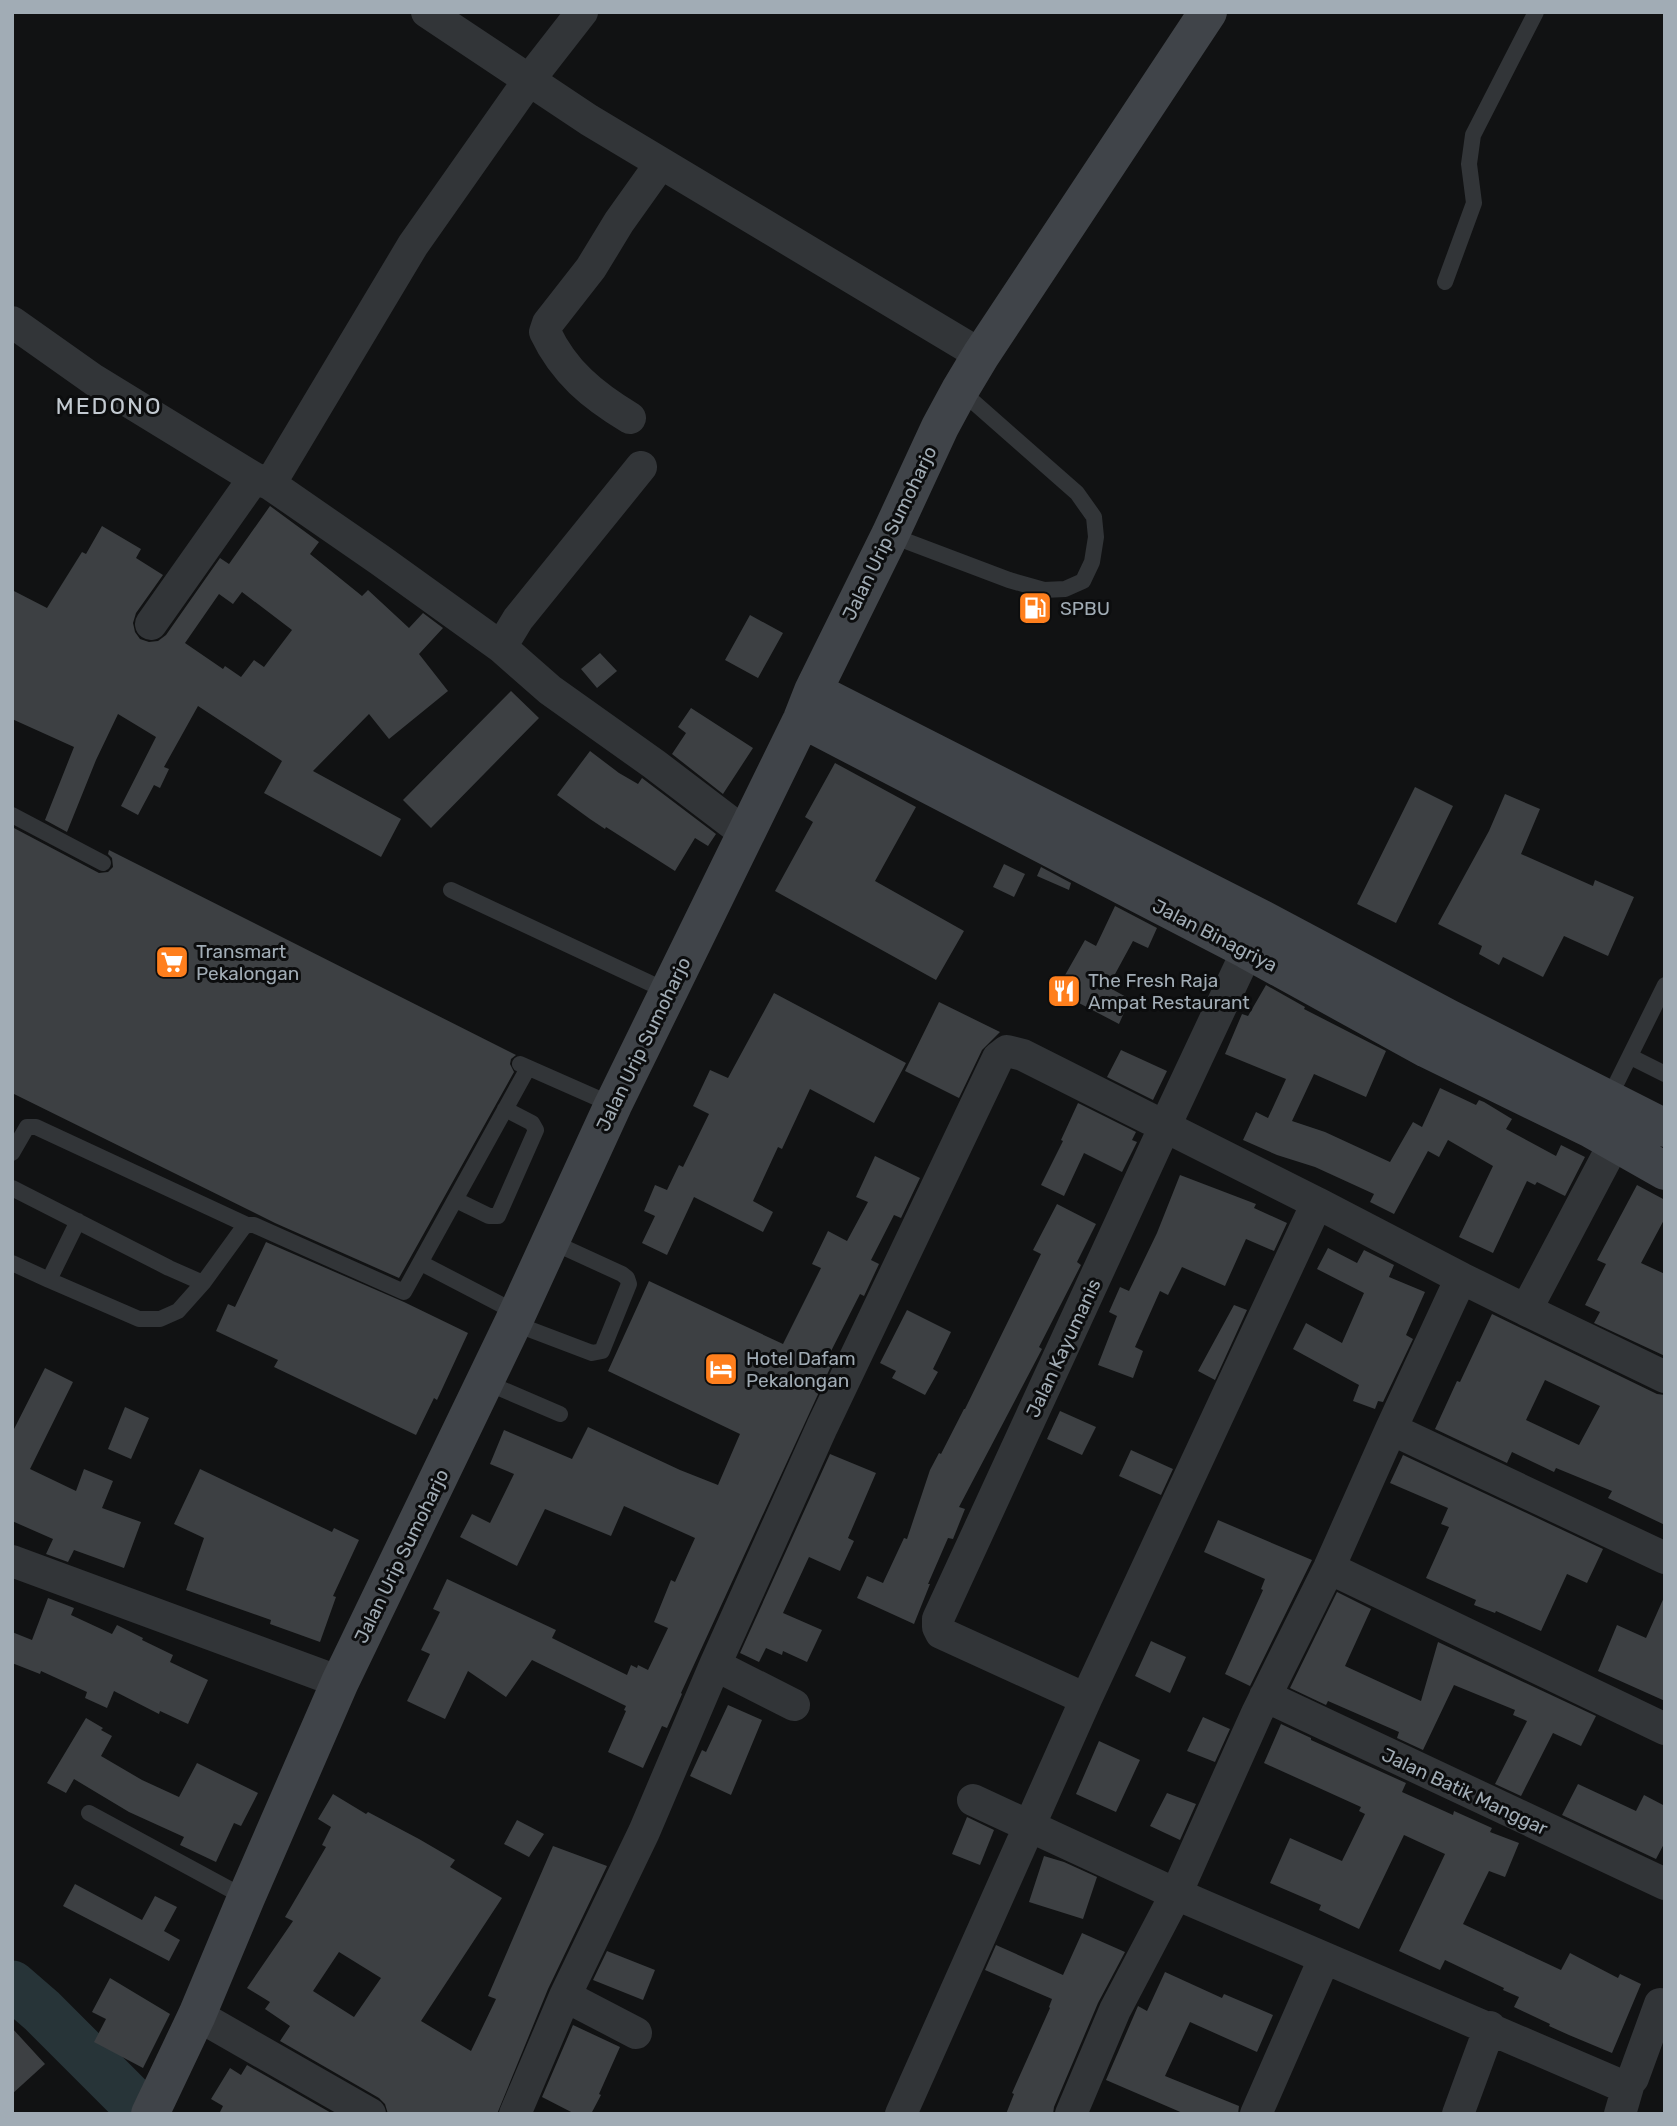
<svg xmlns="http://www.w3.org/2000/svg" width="1677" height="2126" viewBox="0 0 1677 2126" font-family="Rubik,sans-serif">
<rect width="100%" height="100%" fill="#111213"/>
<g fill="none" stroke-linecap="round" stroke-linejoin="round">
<path stroke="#273438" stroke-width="49" d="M12 1985 42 2011 145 2114"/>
</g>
<path fill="#3d4043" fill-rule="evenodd" d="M270 506 319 542 310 554 362 596 368 590 409 628 423 613 443 628 419 654 448 691 389 739 369 714 313 771 401 819 381 857 264 793 282 761 198 706 164 767 169 769 160 788 154 785 138 815 121 806 156 737 118 714 96 760 67 832 45 820 74 747 12 719V590L47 608 82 552 86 554 102 526 141 549 136 558 163 575 136 613 133 623 135 632 140 639 149 642 158 641 166 635 220 558 229 564ZM242 592 292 630 264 667 254 660 241 677 225 666 223 669 185 643 219 594 233 604Z
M750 615 783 633 758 678 725 660Z
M600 653 617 671 597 688 581 669Z
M511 691 539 718 431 828 403 800Z
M691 708 753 748 723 794 672 754 686 733 678 727Z
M590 751 619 773 638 784 642 778 716 834 708 846 695 838 675 871 606 827 605 829 590 819 557 795Z
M835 763 916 807 875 881 964 931 936 980 775 891 813 822 805 817Z
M1415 787 1453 806 1396 923 1357 904Z
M1505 794 1540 809 1521 854 1593 886 1595 880 1634 897 1608 956 1564 936 1543 977 1503 957 1499 965 1479 954 1482 946 1438 924 1489 831Z
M12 827 99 873 108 872 113 867 112 858 108 854 109 850 516 1055 511 1059 510 1064 514 1072 399 1278 275 1223 12 1093Z
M1004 864 1025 874 1014 897 993 887Z
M1041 867 1071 883 1069 890 1037 876Z
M1115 906 1157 928 1148 948 1133 941 1108 987 1130 999 1119 1024 1056 991 1085 940 1096 946Z
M1266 985 1305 1007 1304 1009 1386 1051 1366 1097 1314 1074 1292 1121 1325 1132 1390 1162 1413 1122 1422 1127 1440 1088 1476 1105 1479 1100 1484 1102 1512 1119 1506 1129 1556 1156 1561 1145 1585 1157 1565 1196 1537 1182 1535 1185 1527 1181 1493 1253 1459 1237 1493 1166 1448 1140 1439 1157 1428 1151 1394 1214 1370 1202 1374 1194 1315 1167 1277 1155 1243 1140 1256 1112 1268 1118 1286 1079 1225 1054 1242 1014 1248 1016Z
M774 993 906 1063 874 1123 810 1089 782 1149 778 1147 753 1201 773 1212 763 1232 694 1197 667 1255 642 1243 655 1216 644 1211 655 1185 667 1190 679 1165 683 1167 709 1114 693 1106 710 1070 728 1078Z
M939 1002 1000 1032 982 1050 959 1098 905 1071Z
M1121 1050 1167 1071 1153 1100 1107 1077Z
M1078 1103 1136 1132 1132 1140 1137 1142 1122 1172 1084 1153 1064 1196 1041 1185 1063 1141 1061 1140Z
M875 1156 920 1178 901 1218 894 1215 871 1260 879 1264 864 1296 860 1294 825 1363 831 1366 681 1693 682 1694 667 1728 662 1726 643 1768 608 1752 626 1711 624 1710 626 1706 532 1660 506 1697 468 1671 445 1719 407 1701 430 1654 421 1650 440 1612 433 1609 447 1579 556 1630 552 1638 627 1675 631 1665 637 1668 638 1665 648 1670 668 1628 654 1622 671 1580 675 1582 695 1538 624 1506 611 1536 545 1509 517 1566 460 1537 472 1514 490 1523 514 1474 490 1464 504 1430 572 1459 588 1427 680 1470 718 1485 740 1434 608 1371 649 1281 783 1344 821 1268 812 1264 828 1231 847 1241 868 1202 856 1197Z
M1180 1175 1256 1204 1254 1208 1287 1223 1274 1251 1246 1239 1225 1286 1182 1267 1168 1295 1160 1291 1135 1347 1143 1351 1133 1378 1098 1365 1117 1316 1109 1312 1120 1287 1129 1291 1157 1233Z
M1637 1185 1665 1200V1218L1641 1263 1665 1274V1356L1594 1323 1600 1312 1585 1305 1606 1264 1597 1260Z
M1057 1204 1096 1224 1077 1262 1081 1265 1039 1347 1042 1349 959 1507 965 1509 953 1539 948 1538 928 1584H930L914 1624 857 1598 867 1576 883 1583 904 1538 907 1539 930 1470 939 1453 941 1454 964 1409H965L1041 1254 1033 1250Z
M266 1242 404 1302 468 1333 437 1400 434 1398 416 1435 274 1367 278 1360 216 1331 228 1304 235 1307Z
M1328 1248 1357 1263 1364 1250 1394 1265 1389 1277 1425 1292 1406 1335 1413 1339 1383 1402 1378 1401 1375 1409 1353 1401 1359 1385 1293 1349 1306 1323 1342 1343 1364 1293 1317 1269Z
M1234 1305 1247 1310 1215 1380 1198 1371Z
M907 1310 951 1332 933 1369 938 1372 925 1395 892 1378 896 1371 880 1363Z
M1492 1314 1657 1394 1665 1395V1525L1608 1498 1612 1491 1556 1468 1554 1472 1512 1452 1507 1463 1435 1429 1457 1381 1460 1382ZM1545 1380 1600 1406 1579 1445 1526 1420Z
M45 1368 73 1382 30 1469 76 1491 84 1469 113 1481 102 1508 141 1522 124 1568 74 1550 68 1562 46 1554 53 1539 12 1521V1433Z
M125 1407 149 1418 131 1459 108 1449Z
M1060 1411 1096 1427 1082 1455 1047 1439Z
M1131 1450 1173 1469 1161 1495 1119 1476Z
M830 1454 876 1473 848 1538 854 1541 840 1571 809 1557 783 1613 822 1630 807 1662 783 1651 782 1655 766 1648 759 1662 740 1653Z
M1403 1455 1603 1549 1587 1583 1567 1574 1541 1631 1496 1611 1495 1613 1474 1605 1476 1600 1426 1578 1449 1527 1441 1524 1448 1508 1390 1483Z
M200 1469 332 1532 334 1528 359 1540 333 1596 336 1597 320 1642 270 1624 271 1620 186 1590 204 1538 174 1524Z
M1218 1520 1312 1560 1250 1686 1225 1674 1263 1590 1261 1589 1265 1579 1204 1552Z
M1337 1592 1371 1609 1345 1666 1421 1701 1438 1642 1596 1716 1581 1746 1553 1733 1521 1796 1495 1784 1527 1721 1513 1715 1515 1710 1454 1685 1423 1750 1397 1738 1399 1732 1328 1701 1326 1705 1290 1688Z
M1665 1595V1701L1598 1671 1617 1625 1646 1638Z
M48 1598 74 1608 71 1615 112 1634 117 1625 143 1638 142 1640 173 1655 170 1662 208 1680 188 1724 160 1711 159 1714 114 1691 107 1708 85 1698 87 1692 41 1671 40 1674 12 1663V1632L32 1640Z
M1151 1641 1186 1657 1170 1693 1135 1676Z
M728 1705 762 1720 731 1795 690 1776 702 1750 706 1752Z
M1203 1717 1230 1729 1215 1762 1187 1751Z
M86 1718 103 1728 101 1730 112 1736 101 1756 142 1780 179 1797 197 1763 258 1793 241 1826 234 1823 216 1862 180 1845 184 1837 129 1812 74 1779 66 1793 47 1783Z
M1281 1724 1311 1738V1740L1406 1783 1402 1792 1453 1815 1454 1811 1492 1828 1490 1832 1519 1843 1505 1877 1489 1871 1463 1924 1561 1970 1570 1953 1618 1978 1620 1974 1641 1984 1612 2053 1569 2035 1549 2026 1550 2024 1514 2007 1519 1997 1503 1990 1504 1988 1445 1960 1440 1970 1399 1951 1445 1854 1404 1835 1359 1929 1319 1910 1321 1905 1270 1883 1290 1838 1342 1861 1365 1814 1359 1811 1361 1807 1264 1763Z
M1099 1741 1140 1760 1116 1812 1076 1794Z
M1578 1784 1636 1811 1644 1795 1665 1806V1842L1656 1859 1562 1815Z
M1167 1793 1196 1804 1180 1840 1150 1826Z
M333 1794 366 1814 368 1812 419 1839 455 1860 450 1867 502 1898 421 2021 471 2051 496 1999 488 1996 553 1846 607 1866 548 1989 497 2114H388L385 2104 379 2098 280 2041 290 2026 265 2009 270 2002 247 1988 293 1921 285 1917 326 1847 322 1845 331 1827 318 1819ZM339 1952 381 1978 354 2017 313 1991Z
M967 1817 994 1830 980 1865 952 1854Z
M517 1820 544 1834 529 1857 504 1844Z
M1044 1856 1064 1862 1097 1877 1083 1919 1029 1902Z
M75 1884 142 1920 155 1896 177 1907 164 1931 180 1940 169 1961 63 1906Z
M1082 1933 1125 1952 1098 2003 1054 2107 1053 2114H1006L1014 2094 1012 2093 1050 2008 1049 2007 1052 1999 985 1970 996 1945 1063 1975Z
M607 1951 655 1970 643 2000 593 1980Z
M1165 1972 1222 1998 1224 1994 1273 2015 1257 2052 1190 2022 1165 2076 1239 2106 1238 2114H1185L1106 2080 1138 2006 1147 2011Z
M110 1978 170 2014 143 2068 94 2042 106 2019 92 2012Z
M573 2025 620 2047 599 2094 601 2095 591 2114H575L542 2097Z
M12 2028 45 2064 12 2094Z
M247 2065 333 2114H219L223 2106 211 2099 230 2068 241 2075Z"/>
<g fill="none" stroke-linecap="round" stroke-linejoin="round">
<path stroke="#323538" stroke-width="16" d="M1445 282 1474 203 1469 164 1473 135 1536 12
M890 535 1009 580 1044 590 1065 589 1083 581 1092 562 1096 537 1094 517 1077 493 960 390
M12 815 103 863
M451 890 669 992
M1631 1057 1665 1074
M520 1064 613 1105
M1608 1100 1665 985
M12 1153 27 1127H36L247 1225
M12 1188 169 1268 203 1283 243 1228 247 1225H254L404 1292 528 1068
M456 1200 489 1216H498L536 1130 532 1123 505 1109
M12 1263 49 1280 78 1221
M421 1263 517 1313
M49 1280 139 1319H160L178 1311 203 1283
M513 1323 592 1353 602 1351 629 1284 627 1278 622 1274 550 1241
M485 1382 560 1414
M89 1813 246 1898"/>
<path stroke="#323538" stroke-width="32" d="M427 12 589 120 981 355
M12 322 94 380 254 478 270 484 380 560 501 647 550 690 654 764 746 834
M630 418C592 395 564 372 545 332L548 323 591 268 619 222 661 163
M270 484 413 245 529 80 582 12
M151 624 254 478
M501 647 518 619 641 467
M1526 1310 1665 1377
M1391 1429 1665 1558
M12 1561 340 1682
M1329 1568 1665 1729
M715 1665 794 1705
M1265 1696 1665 1884
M1086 1699 941 1633 938 1627V1619L1165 1126 1257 930
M973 1800 1176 1894 1620 2085 1629 2083 1633 2078 1660 2004 1665 2006
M565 1996 636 2033
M197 2015 370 2114
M515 2114 565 1996 644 1832 715 1665 822 1427 998 1058 1007 1051 1023 1055 1317 1203
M901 2114 1086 1699 1317 1203 1461 1278
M1071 2114 1115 2010 1176 1894 1257 1713 1329 1568 1391 1429 1461 1278 1526 1310 1626 1121
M1256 2114 1324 1959
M1458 2114 1490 2027
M1620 2114 1629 2083"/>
<path stroke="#404449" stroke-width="38" d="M813 691 1262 919 1448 1018 1665 1128
M802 719 1247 950 1427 1049 1591 1129 1665 1171
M150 2114 197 2015 246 1898 340 1682 513 1323 613 1105 802 719 813 691 890 535 940 427 960 390 981 355 1208 12"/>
</g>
<defs>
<g id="fuel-square" transform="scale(1.75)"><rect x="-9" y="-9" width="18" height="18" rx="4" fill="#ff7f1d" stroke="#0c0d0e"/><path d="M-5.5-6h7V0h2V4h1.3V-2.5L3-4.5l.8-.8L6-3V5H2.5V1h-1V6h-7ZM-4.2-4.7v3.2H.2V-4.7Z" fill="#fff"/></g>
<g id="supermarket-square" transform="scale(1.75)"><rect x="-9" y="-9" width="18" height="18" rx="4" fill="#ff7f1d" stroke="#0c0d0e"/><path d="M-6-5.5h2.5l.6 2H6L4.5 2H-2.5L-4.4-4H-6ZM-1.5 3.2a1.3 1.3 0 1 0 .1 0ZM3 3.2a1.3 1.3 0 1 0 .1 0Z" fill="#fff"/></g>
<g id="restaurant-square" transform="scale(1.75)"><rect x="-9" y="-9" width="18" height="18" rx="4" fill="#ff7f1d" stroke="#0c0d0e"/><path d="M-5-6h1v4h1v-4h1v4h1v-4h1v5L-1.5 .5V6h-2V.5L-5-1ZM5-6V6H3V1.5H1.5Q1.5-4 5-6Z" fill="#fff"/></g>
<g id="hotel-square" transform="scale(1.75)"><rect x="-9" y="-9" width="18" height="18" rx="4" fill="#ff7f1d" stroke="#0c0d0e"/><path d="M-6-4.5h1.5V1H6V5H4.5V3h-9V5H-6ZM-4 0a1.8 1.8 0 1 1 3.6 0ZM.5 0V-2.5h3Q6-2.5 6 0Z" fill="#fff"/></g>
</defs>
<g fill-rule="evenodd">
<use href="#fuel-square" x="1035" y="608"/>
<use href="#supermarket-square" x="172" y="962"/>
<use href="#restaurant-square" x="1064" y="991"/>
<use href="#hotel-square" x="721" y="1369"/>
</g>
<g text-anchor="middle" stroke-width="6" stroke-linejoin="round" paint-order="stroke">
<g font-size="19" fill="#a1acb5" stroke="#0c0d0e">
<text transform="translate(889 533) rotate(-64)" y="7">Jalan Urip Sumoharjo</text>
<text transform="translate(1215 935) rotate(27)" y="7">Jalan Binagriya</text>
<text transform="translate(643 1044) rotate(-64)" y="7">Jalan Urip Sumoharjo</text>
<text transform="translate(1063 1348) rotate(-65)" y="7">Jalan Kayumanis</text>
<text transform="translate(401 1556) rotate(-64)" y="7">Jalan Urip Sumoharjo</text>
<text transform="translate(1465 1791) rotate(25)" y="7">Jalan Batik Manggar</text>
</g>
<g font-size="19" fill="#a1acb5" stroke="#0c0d0e" text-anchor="start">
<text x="1060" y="615">SPBU</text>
<text x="196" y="958">Transmart<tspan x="196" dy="22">Pekalongan</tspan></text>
<text x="1088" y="987">The Fresh Raja<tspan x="1088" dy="22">Ampat Restaurant</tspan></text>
<text x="746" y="1365">Hotel Dafam<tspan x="746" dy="22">Pekalongan</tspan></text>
</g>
<g font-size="23" letter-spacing="2" fill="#c3cad1" stroke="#0c0d0e">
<text x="109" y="414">MEDONO</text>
</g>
</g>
<rect width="1677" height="2126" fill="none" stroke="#a1acb5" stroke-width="28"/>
</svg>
